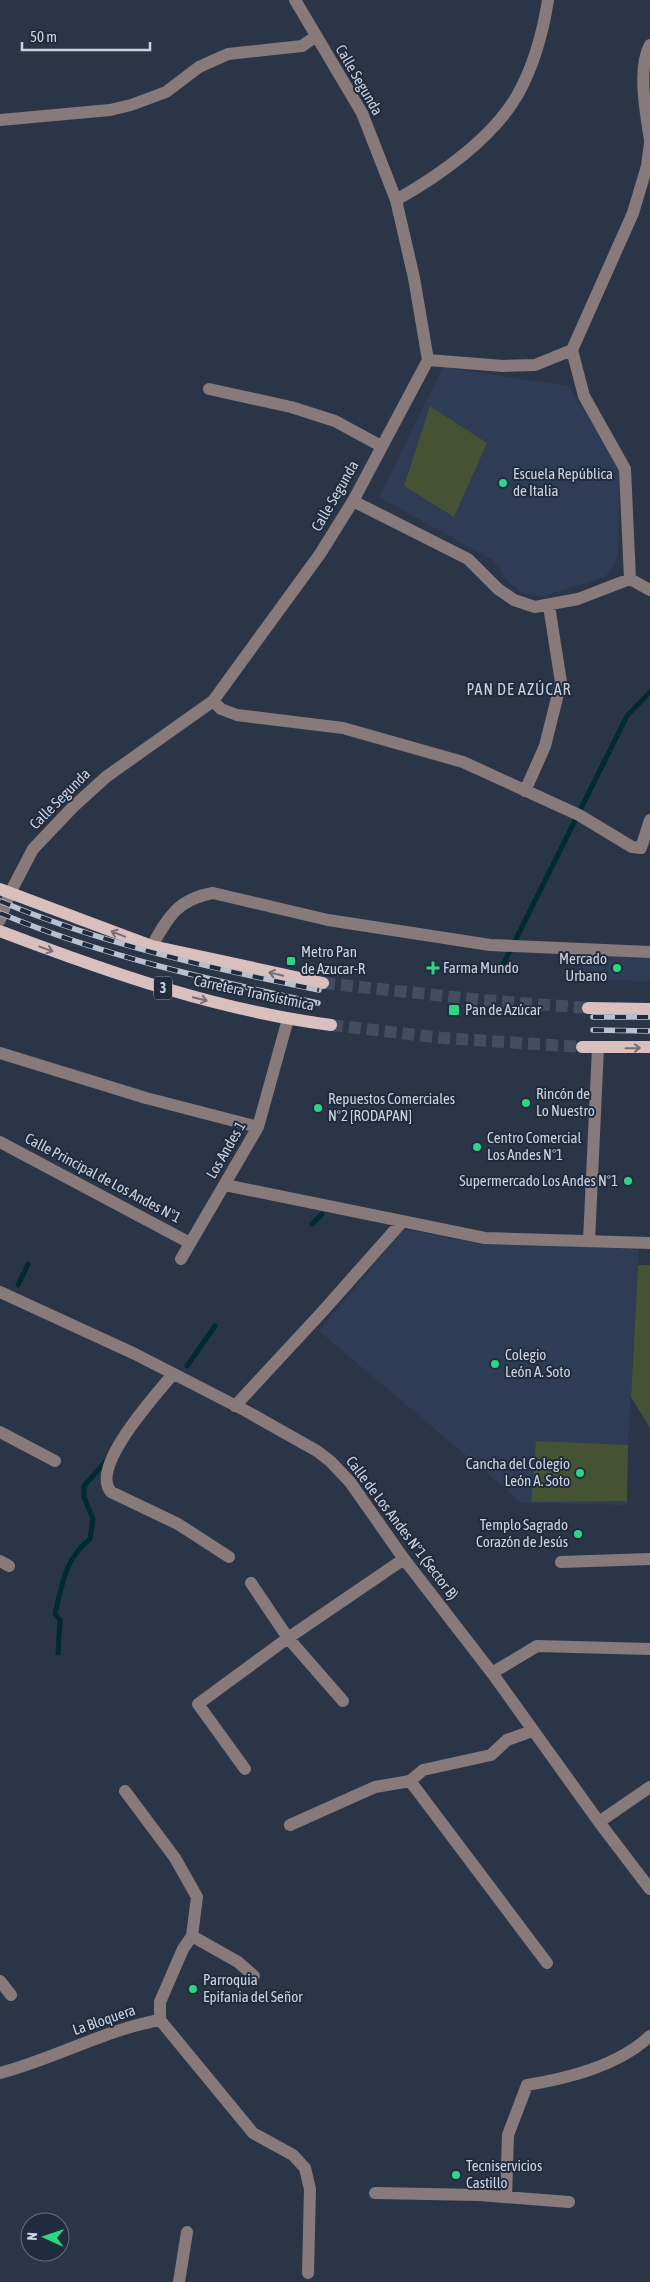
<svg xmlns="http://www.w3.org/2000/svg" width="650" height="2282" viewBox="0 0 650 2282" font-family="'Asap Condensed',sans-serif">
<rect width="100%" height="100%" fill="#2a3648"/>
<path fill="#2e3c55" d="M443 367 568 386 620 468 618 556 611 570 605 577 540 597 524 593 508 582 493 560 379 497Z
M583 955 650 956V981L583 980Z
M404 1229 475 1243 639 1249 628 1445 627 1505 522 1503 319 1331Z"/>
<path fill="#455234" d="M430 406 487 443 454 517 404 486Z
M638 1265H650V1428L631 1397Z
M536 1441 628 1445 627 1501 531 1502Z"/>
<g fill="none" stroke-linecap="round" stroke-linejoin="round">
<path stroke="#002b30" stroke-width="5" d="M500 971 627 716 650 692
M312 1224 322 1214
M18 1285 28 1264
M187 1366 215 1326
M58 1653 60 1620 55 1614C62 1585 65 1558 90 1539L93 1519 84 1497V1486L108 1459"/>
<path stroke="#424e5f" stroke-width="12" stroke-dasharray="12 6" stroke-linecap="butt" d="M323 983 482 1000 588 1008
M331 1025 443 1038 582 1047"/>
<path stroke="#887a7a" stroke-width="12" d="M650 45C637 68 646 114 650 140
M0 120 110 110 131 105 166 92 199 67 228 54 302 46 315 37
M396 200C439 176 493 138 518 94 534 65 543 32 548 0
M428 360 503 366 535 365 572 350
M209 389 291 407 335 421 381 446
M353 501 468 559 498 589 514 600 535 607 578 599 630 579
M630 579 625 469 584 396 572 350 633 213 647 166 650 143
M630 579 650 590
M213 701 221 709 237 715 343 728 463 762 579 815 632 847 641 848 650 820
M525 791 545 746 561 682 549 606
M0 920 10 893 33 849 73 807 106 777 213 701 320 554 353 501 428 360 414 278 396 200 362 113 295 0
M152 946C168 917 178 899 213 893L328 920 490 945 650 952
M0 1053 146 1098 258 1127
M0 1142 190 1243
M225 1185 485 1238 650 1243
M589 1241 598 1048
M181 1259 258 1127 288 1019
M0 1292 135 1354 246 1411 317 1451 330 1461 350 1482 404 1559 492 1673 599 1822 650 1889
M173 1374C156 1395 89 1467 111 1492L178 1524 229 1557
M235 1406 323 1311 402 1222
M0 1432 55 1461
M0 1561 9 1566
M561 1562 650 1559
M251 1583 288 1638 343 1701
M492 1673 537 1646 650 1649
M245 1769 198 1704 288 1638 404 1559
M410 1781 547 1963
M125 1791 175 1858 197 1897 192 1936 183 1949 160 2002V2020
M599 1822 650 1787
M290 1825 375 1787 410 1781 423 1770 491 1755 507 1740 532 1731
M192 1936 238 1962 254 1976
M0 1981 11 1995
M160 2020 253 2133 293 2155 305 2168 310 2189 308 2273
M0 2073C54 2059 104 2030 160 2020
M375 2193 479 2195 569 2202
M506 2197 508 2135 527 2085C569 2078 618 2066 650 2036
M179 2282 187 2232"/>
<path stroke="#dabfbf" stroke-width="12" d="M0 889 152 946 323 983
M0 931C108 972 216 1010 331 1025
M588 1008 650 1009
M582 1047H650"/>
<g stroke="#b8c1cd" stroke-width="5.5">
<path id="rail" d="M0 901C102 944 210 968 319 990
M0 913C102 956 210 980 318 1003
M593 1017H650
M593 1030 650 1031"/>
</g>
<use href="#rail" stroke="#212b3e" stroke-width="4" stroke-dasharray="11" stroke-linecap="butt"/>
</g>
<defs><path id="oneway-shaft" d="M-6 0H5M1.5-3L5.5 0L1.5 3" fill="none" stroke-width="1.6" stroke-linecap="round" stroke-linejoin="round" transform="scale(1.25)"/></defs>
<g stroke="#746e78">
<use href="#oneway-shaft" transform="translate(118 934) rotate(-159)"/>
<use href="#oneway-shaft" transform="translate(46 949) rotate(20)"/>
<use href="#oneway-shaft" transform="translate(276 974) rotate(-167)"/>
<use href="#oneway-shaft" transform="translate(200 999) rotate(14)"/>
<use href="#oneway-shaft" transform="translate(633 1048) rotate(-1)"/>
</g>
<g fill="#29d885" stroke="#212b3e" stroke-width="2">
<circle cx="503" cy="483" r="5"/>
<rect x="286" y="956" width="10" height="10" rx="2.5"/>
<path d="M430.5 960.5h5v5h5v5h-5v5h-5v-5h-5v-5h5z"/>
<circle cx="617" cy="968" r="5"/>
<rect x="448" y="1004" width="12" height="12" rx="2.5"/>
<circle cx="526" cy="1103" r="5"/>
<circle cx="318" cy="1108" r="5"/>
<circle cx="477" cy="1147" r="5"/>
<circle cx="628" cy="1181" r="5"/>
<circle cx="495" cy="1364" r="5"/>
<circle cx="580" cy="1473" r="5"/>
<circle cx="578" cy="1534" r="5"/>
<circle cx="193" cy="1989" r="5"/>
<circle cx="456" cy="2175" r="5"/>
</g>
<g text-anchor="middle" stroke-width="4" stroke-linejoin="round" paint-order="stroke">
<rect fill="#212b3e" stroke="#98a1af" stroke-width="1" x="154" y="976.5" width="18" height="23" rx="4"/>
<g font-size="14" font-weight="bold" fill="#cbd3df">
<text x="163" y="993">3</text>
</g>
<g font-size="15" fill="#cbd3df" stroke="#212b3e">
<text transform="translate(359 80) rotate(60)" y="5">Calle Segunda</text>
<text transform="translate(335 496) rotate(-60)" y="5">Calle Segunda</text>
<text transform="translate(60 799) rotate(-45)" y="5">Calle Segunda</text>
<text transform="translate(254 993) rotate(12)" y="5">Carretera Transístmica</text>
<text transform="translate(226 1150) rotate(-60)" y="5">Los Andes 1</text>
<text transform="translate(103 1178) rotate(28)" y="5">Calle Principal de Los Andes N°1</text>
<text transform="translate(402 1528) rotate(53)" y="5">Calle de Los Andes N°1 (Sector B)</text>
<text transform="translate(104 2020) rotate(-19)" y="5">La Bloquera</text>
</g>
<g font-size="15" fill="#cbd3df" stroke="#212b3e" text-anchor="start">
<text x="513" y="479">Escuela República<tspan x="513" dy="17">de Italia</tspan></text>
<text x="301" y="957">Metro Pan<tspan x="301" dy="17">de Azucar-R</tspan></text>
<text x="607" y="964" text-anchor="end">Mercado<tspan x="607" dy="17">Urbano</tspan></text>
<text x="443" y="973">Farma Mundo</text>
<text x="465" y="1015">Pan de Azúcar</text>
<text x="536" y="1099">Rincón de<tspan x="536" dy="17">Lo Nuestro</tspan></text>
<text x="328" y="1104">Repuestos Comerciales<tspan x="328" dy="17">N°2 [RODAPAN]</tspan></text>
<text x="487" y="1143">Centro Comercial<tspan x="487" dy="17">Los Andes N°1</tspan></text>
<text x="618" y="1186" text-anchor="end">Supermercado Los Andes N°1</text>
<text x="505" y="1360">Colegio<tspan x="505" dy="17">León A. Soto</tspan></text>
<text x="570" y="1469" text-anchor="end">Cancha del Colegio<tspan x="570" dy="17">León A. Soto</tspan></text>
<text x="568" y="1530" text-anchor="end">Templo Sagrado<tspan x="568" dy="17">Corazón de Jesús</tspan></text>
<text x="203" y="1985">Parroquia<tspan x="203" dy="17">Epifania del Señor</tspan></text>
<text x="466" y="2171">Tecniservicios<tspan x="466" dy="17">Castillo</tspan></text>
</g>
<g font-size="16" letter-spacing="1" fill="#cbd3df" stroke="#212b3e">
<text x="519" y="695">PAN DE AZÚCAR</text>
</g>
</g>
<g transform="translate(45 2237) rotate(273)"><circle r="24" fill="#212b3e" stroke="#656e7e"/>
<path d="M0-4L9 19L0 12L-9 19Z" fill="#29d885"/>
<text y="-8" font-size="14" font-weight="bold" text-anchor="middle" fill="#cbd3df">N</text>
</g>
<path d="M22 42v8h128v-8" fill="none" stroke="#cbd3df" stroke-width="2.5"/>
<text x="30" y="42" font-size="15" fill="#cbd3df" stroke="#212b3e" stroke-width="4" paint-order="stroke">50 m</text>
</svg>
